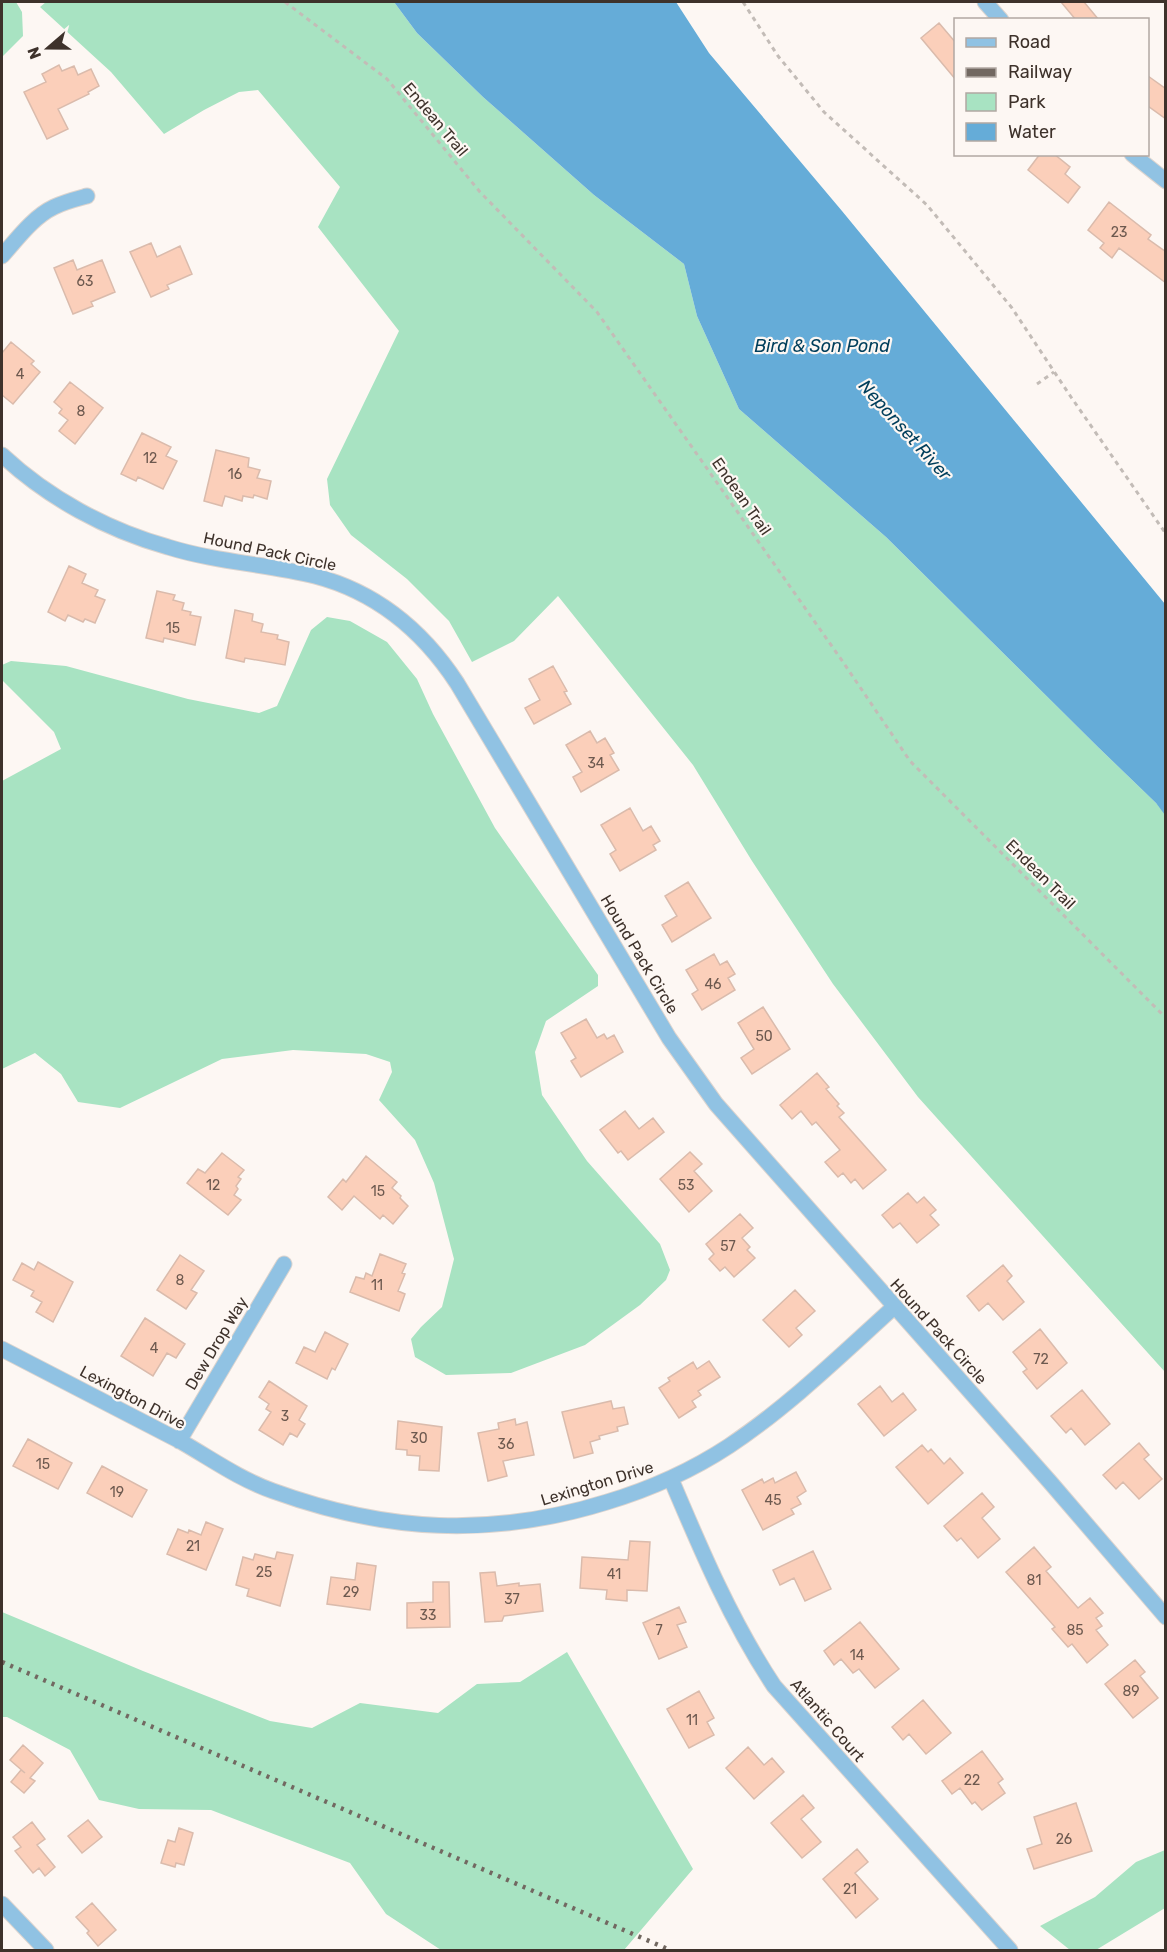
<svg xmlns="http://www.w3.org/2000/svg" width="1167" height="1952" viewBox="0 0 1167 1952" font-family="Rubik,sans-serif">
<rect width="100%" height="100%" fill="#fdf7f3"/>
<path fill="#a8e3c2" d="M2 2H16L22 12 23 36 2 57Z
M46 2H394L417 33 483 97 594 195 684 264 697 316 739 409 886 537 1099 748 1156 803 1166 815 1165 1372 918 1097 833 984 752 861 693 765 558 596 514 641 472 662 449 621 407 579 351 535 330 505 327 479 399 331 318 227 340 187 258 90 239 92 204 110 164 134 111 72 40 7Z
M327 617 350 621 387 642 417 679 433 714 495 828 598 975V986L546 1021 535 1052 542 1095 587 1161 660 1244 670 1270 666 1280 640 1305 585 1345 511 1373 446 1375 415 1357 411 1339 421 1327 442 1307 454 1259 434 1183 415 1140 379 1100 392 1072 390 1062 366 1054 293 1050 222 1059 120 1108 78 1102 61 1074 35 1053 2 1069V781L61 749 54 732 2 680V665L11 661 66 666 188 699 259 713 277 706 311 630Z
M2 1612 143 1671 270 1721 312 1728 360 1703 438 1713 477 1684 520 1682 567 1652 693 1869 624 1950H441L386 1914 350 1863 211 1810 139 1809 99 1800 70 1750 7 1717H2Z
M1165 1850V1908L1096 1950H1070L1040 1926 1095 1897 1136 1862Z"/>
<path fill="#65acd8" d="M394 2H676L709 53 842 211 1165 604V815L1156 803 1099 748 886 537 739 409 697 316 684 264 594 195 483 97 417 33Z"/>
<path fill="#fbcfba" stroke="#dabbac" stroke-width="1.5" d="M1061 2H1084L1099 20H1076Z
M939 23 956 43V80L921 38Z
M59 65 62 71 74 66 78 75 91 69 99 86 88 92 89 94 58 109 68 129 47 139 24 92 46 82 42 74Z
M1148 76 1166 89V119L1148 106Z
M1040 154H1054L1070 167 1065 174 1080 187 1068 203 1028 170Z
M1109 202 1151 235 1148 239 1166 252V283L1119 248 1112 258 1100 248 1104 243 1088 230Z
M151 243 157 257 180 246 192 274 167 285 169 289 151 297 130 252Z
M73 260 77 270 102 260 115 292 91 302 93 306 73 314 54 268Z
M11 342 34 361 31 364 40 372 13 404 2 395V353Z
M70 382 103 408 75 444 59 431 68 420 59 413 62 409 54 402Z
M142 433 171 447 166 456 177 461 163 489 138 477 136 481 121 474Z
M216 450 249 458 248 467 260 470 257 478 271 481 267 499 254 495 253 498 243 496 242 501 225 496 222 506 204 501Z
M69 566 86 574 82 583 98 590 95 596 105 600 95 623 85 619 83 622 68 615 65 621 48 612Z
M157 591 175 595 173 600 184 603 182 610 191 612 190 615 201 617 195 645 164 638 163 642 146 638Z
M235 610 253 614 252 621 263 624 261 632 278 635 277 639 289 642 285 665 245 658 244 662 226 658Z
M553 666 567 691 564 692 571 704 534 724 525 708 540 700 529 679Z
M590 731 597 743 605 738 614 753 610 755 619 770 581 792 573 777 582 772 566 745Z
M630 808 643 831 651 826 660 841 653 845 656 850 620 871 610 854 616 850 601 825Z
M688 882 711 918 672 942 662 925 677 916 665 896Z
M714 954 720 965 727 961 735 974 728 978 735 990 702 1010 692 994 698 990 686 970Z
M763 1007 790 1049 752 1074 741 1058 754 1049 738 1023Z
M586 1019 597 1038 604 1034 607 1039 614 1035 623 1052 581 1077 571 1061 576 1058 561 1033Z
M817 1073 829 1087 826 1089 839 1104 837 1106 844 1113 839 1117 886 1170 863 1189 855 1179 851 1183 843 1173 838 1177 825 1162 840 1150 816 1122 812 1125 801 1111 792 1119 780 1105Z
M625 1111 639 1129 653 1118 664 1132 628 1160 621 1151 618 1153 600 1130Z
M690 1152 702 1164 694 1171 712 1191 689 1212 660 1179Z
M222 1153 244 1170 238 1177 241 1179 236 1186 238 1189 234 1195 241 1200 228 1215 187 1183 198 1169 205 1173Z
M366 1156 397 1182 392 1188 401 1196 400 1198 408 1206 393 1224 383 1215 380 1219 354 1196 342 1210 328 1197 343 1179 346 1182Z
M908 1193 917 1203 924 1197 936 1210 930 1215 939 1225 917 1243 900 1223 893 1228 882 1215Z
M740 1214 753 1228 742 1238 750 1247 747 1250 755 1258 734 1277 725 1267 720 1271 709 1259 714 1254 706 1244Z
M380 1254 406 1264 402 1273 405 1274 398 1291 405 1294 399 1311 350 1292 356 1277 364 1279 366 1273 372 1276Z
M180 1255 204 1271 191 1290 197 1293 186 1309 157 1290Z
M38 1262 73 1282 53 1322 36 1312 42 1302 31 1296 34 1291 13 1280 22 1263 34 1270Z
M1003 1265 1012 1276 1007 1281 1024 1302 1003 1320 988 1303 979 1311 967 1296Z
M795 1290 815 1311 796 1328 802 1335 789 1347 763 1320Z
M145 1318 185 1344 176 1358 167 1353 153 1376 121 1356Z
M1040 1329 1067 1363 1037 1389 1023 1372 1027 1369 1013 1352Z
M325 1332 348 1344 335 1370 332 1368 327 1379 296 1363 304 1347 315 1352Z
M709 1361 720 1377 698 1391 701 1395 692 1401 696 1407 679 1418 659 1388 670 1381 668 1378 693 1362 697 1369Z
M269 1381 307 1406 299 1420 305 1424 297 1437 290 1433 283 1445 259 1430 271 1412 266 1409 269 1404 259 1397Z
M880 1386 892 1402 903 1393 916 1410 884 1436 858 1404Z
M1082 1390 1110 1424 1085 1445 1071 1428 1066 1433 1051 1416Z
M611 1401 613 1409 624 1407 628 1424 617 1427 618 1431 599 1436 600 1439 590 1442 593 1453 574 1458 562 1412Z
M515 1419 516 1425 527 1422 534 1455 503 1461 507 1476 488 1481 478 1433 499 1429 498 1423Z
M398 1421 442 1427 439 1471 419 1470 420 1456 407 1455V1450L396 1449Z
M28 1439 72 1463 58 1489 13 1466Z
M1139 1443 1149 1455 1144 1459 1162 1479 1139 1499 1123 1482 1116 1489 1103 1475Z
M922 1445 928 1452 931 1449 944 1464 950 1458 963 1473 928 1504 896 1467Z
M102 1466 147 1490 132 1517 87 1493Z
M796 1472 806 1491 797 1497 801 1504 791 1509 794 1514 763 1530 742 1490 762 1479 764 1483 773 1478 775 1483Z
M982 1493 994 1507 982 1518 1000 1539 978 1558 961 1538 957 1541 944 1526Z
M206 1522 223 1529 206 1570 167 1554 178 1529 188 1533 189 1530 201 1535Z
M630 1541 650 1542 647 1591 627 1590V1601L606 1599 607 1590 580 1588 582 1557 628 1560Z
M1034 1547 1051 1567 1046 1571 1078 1608 1090 1598 1103 1613 1096 1618 1102 1626 1096 1630 1108 1645 1087 1663 1072 1644 1068 1647 1052 1629 1055 1627 1006 1572Z
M813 1551 831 1589 805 1601 794 1578 780 1585 773 1570Z
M277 1552 293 1555 280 1606 247 1596 249 1589 236 1585 243 1557 253 1560 255 1554 275 1559Z
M357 1563 376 1566 370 1610 327 1604 331 1577 355 1580Z
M495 1572 497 1586 519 1583V1586L540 1584 543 1611 504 1616 502 1621 485 1622 480 1573Z
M433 1582H449L450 1627 407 1628V1603L433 1602Z
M679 1607 686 1622 677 1625 687 1647 659 1659 643 1623Z
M860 1622 899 1669 875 1688 859 1669 853 1673 841 1659 834 1665 824 1651Z
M1135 1660 1145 1672 1140 1676 1158 1698 1133 1718 1105 1684Z
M699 1691 714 1718 707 1722 714 1735 689 1748 667 1709Z
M923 1700 951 1733 926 1754 909 1734 903 1740 892 1727Z
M23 1745 43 1763 30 1778 35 1781 24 1793 11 1782 21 1770 25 1773 10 1760Z
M748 1747 764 1765 772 1758 784 1772 754 1799 726 1768Z
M982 1751 1003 1779 998 1783 1005 1793 982 1810 975 1802 972 1804 960 1788 952 1794 942 1781Z
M803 1795 814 1808 801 1819 821 1842 802 1858 771 1823Z
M1076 1803 1092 1851 1034 1869 1027 1849 1042 1844 1034 1817Z
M88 1820 102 1837 82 1853 68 1836Z
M32 1822 45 1839 37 1845 55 1867 45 1876 39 1868 33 1873 15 1851 21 1847 13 1837Z
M179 1828 193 1833 184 1865 176 1863 175 1867 161 1863 168 1840 175 1842Z
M857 1849 868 1862 855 1873 878 1899 856 1918 823 1879Z
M92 1903 116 1930 98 1946 87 1933 89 1931 76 1917Z"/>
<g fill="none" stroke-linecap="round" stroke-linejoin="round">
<g stroke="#dbd4cf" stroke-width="17">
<path id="street" d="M985 2 1001 20
M1132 154 1166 181
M2 256C17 239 33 217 54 207 64 202 76 199 87 196
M2 455C48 498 107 530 168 547 216 562 266 564 315 576 376 592 423 631 457 683L669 1038 716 1104 1050 1482 1166 1617
M2 1349C61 1380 121 1410 180 1441 210 1458 239 1479 273 1491 386 1532 491 1538 607 1502 650 1489 691 1471 729 1446 789 1406 841 1355 894 1307
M179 1441 284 1264
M671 1479C701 1550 731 1621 774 1686L1010 1950
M2 1904 46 1950"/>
</g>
<path stroke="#c3bcb7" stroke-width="3" stroke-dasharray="4.5 4.5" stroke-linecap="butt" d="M285 2 387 79 480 192 597 312 843 662 910 761 1166 1018
M743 2 778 56 824 112 927 205 1012 308 1071 397 1166 534
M1037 384 1054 372"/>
<use href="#street" stroke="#90c2e3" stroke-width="15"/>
<path stroke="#726861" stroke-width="4.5" stroke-dasharray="3 6" stroke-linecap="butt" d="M2 1662 670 1950"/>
</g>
<g text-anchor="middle" stroke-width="4.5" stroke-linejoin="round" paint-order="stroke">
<g font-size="14" fill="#6d594f">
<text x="1119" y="237">23</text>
<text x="85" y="286">63</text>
<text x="20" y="379">4</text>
<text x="81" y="416">8</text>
<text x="150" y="463">12</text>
<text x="235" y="479">16</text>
<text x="173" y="633">15</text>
<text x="596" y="768">34</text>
<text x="713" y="989">46</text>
<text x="764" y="1041">50</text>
<text x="213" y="1190">12</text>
<text x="686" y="1190">53</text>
<text x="378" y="1196">15</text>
<text x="728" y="1251">57</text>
<text x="180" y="1285">8</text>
<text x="377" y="1290">11</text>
<text x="154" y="1353">4</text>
<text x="1041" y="1364">72</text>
<text x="285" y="1421">3</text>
<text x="419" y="1443">30</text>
<text x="506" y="1449">36</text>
<text x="43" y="1469">15</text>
<text x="117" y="1497">19</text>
<text x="773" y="1505">45</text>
<text x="193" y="1551">21</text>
<text x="264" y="1577">25</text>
<text x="614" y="1579">41</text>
<text x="1034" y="1585">81</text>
<text x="351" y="1597">29</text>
<text x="512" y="1604">37</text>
<text x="428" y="1620">33</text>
<text x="659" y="1635">7</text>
<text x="1075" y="1635">85</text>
<text x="857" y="1660">14</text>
<text x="1131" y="1696">89</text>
<text x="692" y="1725">11</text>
<text x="972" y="1785">22</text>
<text x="1064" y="1844">26</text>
<text x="850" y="1894">21</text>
</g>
<g font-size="16" fill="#3e322b" stroke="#fdf7f3">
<text transform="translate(436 119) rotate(50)" y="6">Endean Trail</text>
<text transform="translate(742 496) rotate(55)" y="6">Endean Trail</text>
<text transform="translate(270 551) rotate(12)" y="6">Hound Pack Circle</text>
<text transform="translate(1041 874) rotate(45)" y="6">Endean Trail</text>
<text transform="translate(640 954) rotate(59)" y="6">Hound Pack Circle</text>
<text transform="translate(939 1331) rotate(48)" y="6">Hound Pack Circle</text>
<text transform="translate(216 1343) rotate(-59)" y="6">Dew Drop Way</text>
<text transform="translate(133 1397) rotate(28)" y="6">Lexington Drive</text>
<text transform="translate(597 1483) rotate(-17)" y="6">Lexington Drive</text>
<text transform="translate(828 1720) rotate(49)" y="6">Atlantic Court</text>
</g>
<g font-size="18" font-style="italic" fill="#003e5b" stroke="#fdf7f3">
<text x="822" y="352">Bird &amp; Son Pond</text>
<text transform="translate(905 430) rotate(48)" y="6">Neponset River</text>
</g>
</g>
<rect width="1167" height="1952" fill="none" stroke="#3e322b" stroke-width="6"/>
<rect x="954" y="18" width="195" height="138" fill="#fdf7f3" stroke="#b1a8a3" stroke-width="1.5"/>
<rect x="966" y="38" width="30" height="9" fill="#90c2e3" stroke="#b1a8a3" stroke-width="1.5"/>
<text x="1008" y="48" font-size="18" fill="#3e322b">Road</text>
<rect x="966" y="68" width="30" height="9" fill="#726861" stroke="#b1a8a3" stroke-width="1.5"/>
<text x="1008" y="78" font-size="18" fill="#3e322b">Railway</text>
<rect x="966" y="93" width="30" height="18" fill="#a8e3c2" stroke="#b1a8a3" stroke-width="1.5"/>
<text x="1008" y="108" font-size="18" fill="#3e322b">Park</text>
<rect x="966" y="123" width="30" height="18" fill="#65acd8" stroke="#b1a8a3" stroke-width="1.5"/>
<text x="1008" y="138" font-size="18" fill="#3e322b">Water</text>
<g transform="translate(48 48) rotate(250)" stroke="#fdf7f3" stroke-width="4.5" paint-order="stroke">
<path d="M0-4.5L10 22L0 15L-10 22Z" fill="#3e322b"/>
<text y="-9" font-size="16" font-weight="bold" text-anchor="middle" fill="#3e322b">N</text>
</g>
</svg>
